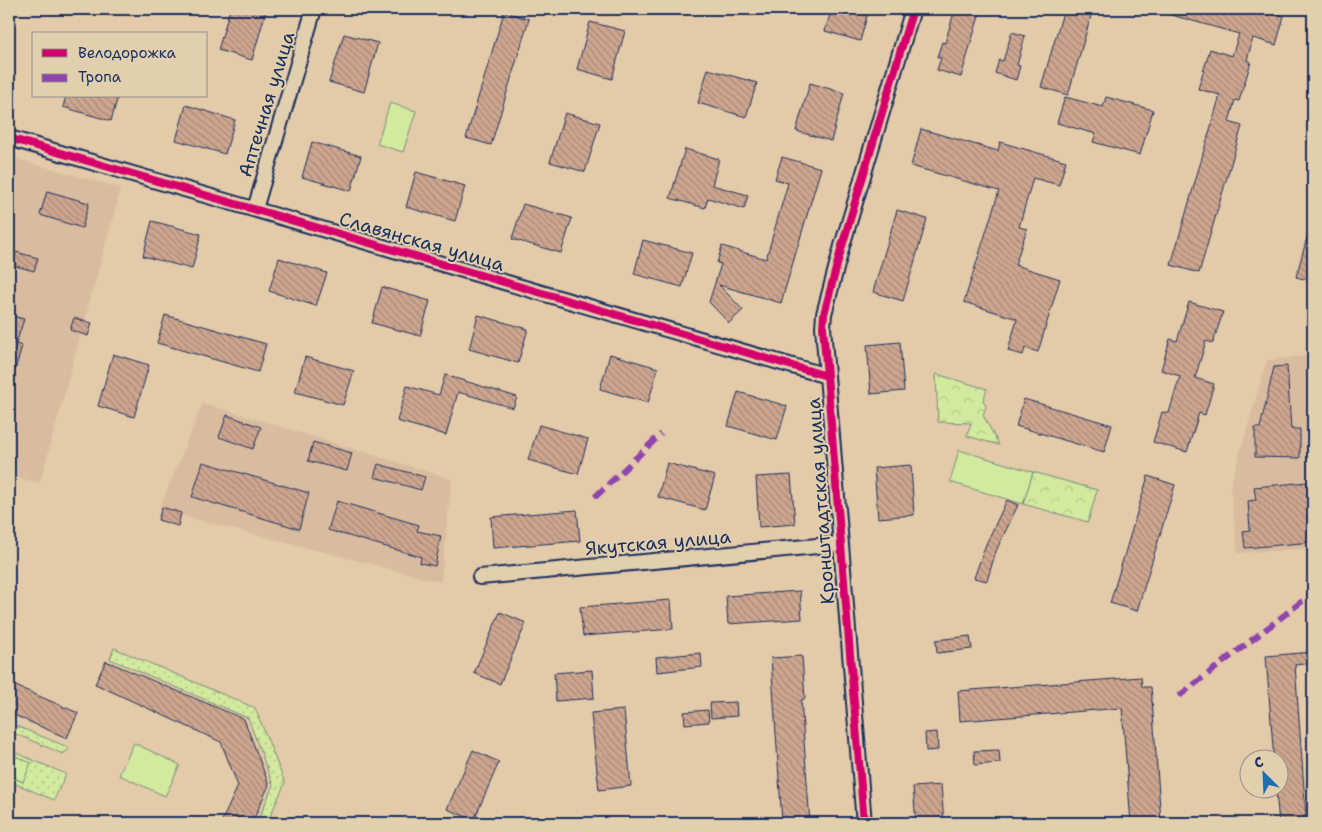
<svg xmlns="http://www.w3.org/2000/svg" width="1322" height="832" viewBox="0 0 1322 832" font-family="'Shantell Sans',sans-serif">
<defs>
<pattern id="grass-dots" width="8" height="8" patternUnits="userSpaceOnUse" patternTransform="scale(1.25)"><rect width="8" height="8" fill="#d2e99e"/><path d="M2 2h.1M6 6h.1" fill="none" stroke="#b4c88a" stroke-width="1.8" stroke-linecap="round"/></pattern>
<pattern id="park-crowns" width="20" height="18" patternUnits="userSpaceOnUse" patternTransform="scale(1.25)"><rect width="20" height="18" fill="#d2e99e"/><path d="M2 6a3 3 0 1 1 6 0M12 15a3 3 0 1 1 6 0" fill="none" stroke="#b4c88a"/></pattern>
<pattern id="building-back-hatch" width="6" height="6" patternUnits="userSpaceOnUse" patternTransform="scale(1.25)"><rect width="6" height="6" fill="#cea68f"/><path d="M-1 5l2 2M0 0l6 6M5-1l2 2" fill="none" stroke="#a68878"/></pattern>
</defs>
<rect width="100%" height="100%" fill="#e3caa8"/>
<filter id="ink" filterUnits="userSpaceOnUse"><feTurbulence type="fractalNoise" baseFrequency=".02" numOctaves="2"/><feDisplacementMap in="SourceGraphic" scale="10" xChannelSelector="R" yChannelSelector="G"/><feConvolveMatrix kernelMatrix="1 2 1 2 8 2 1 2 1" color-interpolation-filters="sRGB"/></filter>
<g filter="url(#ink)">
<path fill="#d9bc9f" d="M9 157 121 188 40 483 9 476Z
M1313 355V548L1238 553 1230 487 1267 360Z
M203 403 452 479 441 582 159 510Z"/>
<path fill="url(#grass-dots)" stroke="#768c7e" d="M114 648 255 708 285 783 267 823H257L273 785 248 718 110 659Z
M9 723 70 748 63 754 9 731Z
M9 750 66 774 54 800 9 781Z"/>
<path fill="url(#park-crowns)" stroke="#768c7e" d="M936 374 987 389 983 401 986 406 983 415 999 445 967 436 971 423 938 422Z
M1033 472 1097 490 1088 522 1023 504Z
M9 753 31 763 23 782 9 776Z"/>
<path fill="#d2e99e" stroke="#768c7e" d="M390 103 416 111 403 152 377 144Z
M959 450 1033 472 1023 504 950 482Z
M134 743 180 765 165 796 119 775Z"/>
<path fill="url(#building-back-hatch)" stroke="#1b2f5e" d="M230 9H257L266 11 252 60 218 50Z
M832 9H869L860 41 825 31Z
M955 9H981L961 77 937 70 941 58 937 57 942 42 945 43Z
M1064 9H1093L1068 95 1041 87Z
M1162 9H1260L1284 16 1276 45 1253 38 1247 60 1251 62 1239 101 1235 100 1229 122 1242 126 1199 273 1171 265 1220 95 1198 89 1210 49 1232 56 1239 34 1161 12Z
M504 12 529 19 491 145 466 138Z
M590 22 625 31 612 79 577 69Z
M1012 32 1025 36 1017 65 1020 66 1016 80 995 73 999 60 1003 61Z
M344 34 378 43 364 92 329 82Z
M708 69 757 83 746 117 698 103Z
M810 83 844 93 831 141 796 131Z
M66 96H118L111 121 63 107Z
M1065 97 1103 107 1106 97 1153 110 1140 155 1093 142 1096 134 1057 123Z
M186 105 235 120 225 154 176 140Z
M565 113 600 123 585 172 550 162Z
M921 129 998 151 1000 142 1066 161 1059 185 1033 178 1019 227 1027 229 1015 265 1060 279 1038 352 1025 348 1023 355 1008 351 1017 319 964 302 999 191 911 166Z
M312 142 361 156 351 191 302 177Z
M685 149 719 159 712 185 748 195 744 209 708 198 705 208 670 198Z
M782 157 821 168 781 303 719 285 743 310 729 323 709 302 721 264 717 263 722 246 766 259 788 183 775 179Z
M416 172 465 186 455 221 406 207Z
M47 191 89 203 82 228 40 215Z
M523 204 572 218 561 253 512 239Z
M897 210 927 219 903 301 873 292Z
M152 221 201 234 192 269 143 256Z
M1310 227 1313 228V281L1296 277Z
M643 240 692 253 682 287 634 274Z
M16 252 38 258 34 271 12 265Z
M279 258 327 273 316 306 269 291Z
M382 287 430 301 420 336 372 323Z
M1189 302 1223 312 1213 343 1206 341 1195 378 1214 384 1205 415 1199 413 1187 452 1153 442 1162 412 1169 413 1180 376 1161 370 1170 339 1177 341Z
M9 315 24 319 16 344 22 346 12 381 9 380Z
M165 315 266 344 258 372 157 343Z
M478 315 528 329 518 363 469 349Z
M74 318 92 323 88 336 70 330Z
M900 342 904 391 871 394 867 345Z
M113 354 149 365 134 417 98 406Z
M610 354 658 368 648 403 600 389Z
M305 357 354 371 343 405 295 392Z
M1287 366 1291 429H1300V458L1255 457V428H1260L1274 367Z
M445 375 517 397 513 408 458 392 446 435 397 421 407 386 439 395Z
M738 392 787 406 777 440 728 426Z
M1024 399 1112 425 1104 452 1016 426Z
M227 415 261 427 253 449 219 437Z
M539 425 588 439 578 474 528 460Z
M313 442 352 453 347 471 308 461Z
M203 462 309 493 299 529 192 497Z
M667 463 715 476 705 510 658 497Z
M378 464 425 477 421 490 374 477Z
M911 465 914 515 878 518 874 468Z
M791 475 795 524 759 527 756 477Z
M1148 476 1175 485 1137 611 1110 603Z
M1308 482 1313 542 1245 548 1243 531 1250 530 1248 501 1256 500 1254 487Z
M1007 500 1018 505 996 551 987 581 974 578 986 544Z
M337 501 419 525 417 531 441 536 435 566 420 563 421 557 328 530Z
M162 507 181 513 178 526 158 520Z
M577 510 580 541 493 548 491 517Z
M800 591 802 619 728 624 726 596Z
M671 600 673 629 583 636 580 607Z
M500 612 526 623 500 684 474 673Z
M970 636 972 649 937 653 936 640Z
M1313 652V663L1295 665 1306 816H1304V823H1279L1276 790H1280V760H1274L1266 656Z
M701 653 702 667 657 672 656 657Z
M802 656 805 699 801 700 810 823H782L771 658Z
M106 661 244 719 269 785 252 823H221L238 786 221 742 95 684Z
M592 670 594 698 556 701 554 673Z
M1141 677 1142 687H1151L1161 821 1131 823 1122 708 960 721 958 691Z
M9 683 78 713 67 738 9 713Z
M736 702 737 716 711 718 710 703Z
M624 710 631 786 599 790 591 713Z
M708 710 709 722 685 724 684 712Z
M937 732 938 750 926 751 925 733Z
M473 750 499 762 474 820 447 809Z
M999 750 1000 763 975 765 974 751Z
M941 785 944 823H916L913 787Z"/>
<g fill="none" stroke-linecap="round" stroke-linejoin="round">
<g stroke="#1b2f5e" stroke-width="18">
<path id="minor" d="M9 138 827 376
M255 209 314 9
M480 577 839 544
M864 823 823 327 824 314 842 246 913 9"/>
</g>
<use href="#minor" stroke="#e2cfad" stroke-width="14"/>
<path stroke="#8e44ad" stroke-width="6" stroke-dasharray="12 6" stroke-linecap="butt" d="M595 497 661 434
M1179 696 1313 593"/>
<g stroke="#e2cfad" stroke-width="11">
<path id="cycleway" d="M9 138 827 376
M864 823 823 327 824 314 842 246 913 9"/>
</g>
<use href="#cycleway" stroke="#d6006c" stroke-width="8"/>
</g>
</g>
<g text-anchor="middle" stroke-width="4" stroke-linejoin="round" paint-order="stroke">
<g font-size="19" fill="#1b2f5e" stroke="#e2cfad">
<text transform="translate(266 104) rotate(-73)" y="7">Аптечная улица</text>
<text transform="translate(422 241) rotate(16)" y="7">Славянская улица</text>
<text transform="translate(820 501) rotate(-94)" y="7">Кронштадтская улица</text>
<text transform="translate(658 542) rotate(-5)" y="7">Якутская улица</text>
</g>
</g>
<rect width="1322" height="832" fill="none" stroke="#e2cfad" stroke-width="30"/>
<rect x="15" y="15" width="1292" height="802" fill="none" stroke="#1b2f5e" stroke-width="2" filter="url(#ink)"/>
<rect x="32" y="32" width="175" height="65" fill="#e2cfad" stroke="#928f8d"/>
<rect x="42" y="49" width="25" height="8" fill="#d6006c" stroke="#928f8d"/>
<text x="78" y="58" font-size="15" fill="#1b2f5e">Велодорожка</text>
<rect x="42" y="74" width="25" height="8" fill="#8e44ad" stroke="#928f8d"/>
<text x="78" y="82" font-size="15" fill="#1b2f5e">Тропа</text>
<g transform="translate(1264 774) rotate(336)"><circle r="24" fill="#e2cfad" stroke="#928f8d"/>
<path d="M0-4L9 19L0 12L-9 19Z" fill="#1f6fb2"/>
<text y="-8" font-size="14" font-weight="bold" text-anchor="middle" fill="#1b2f5e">С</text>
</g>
</svg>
